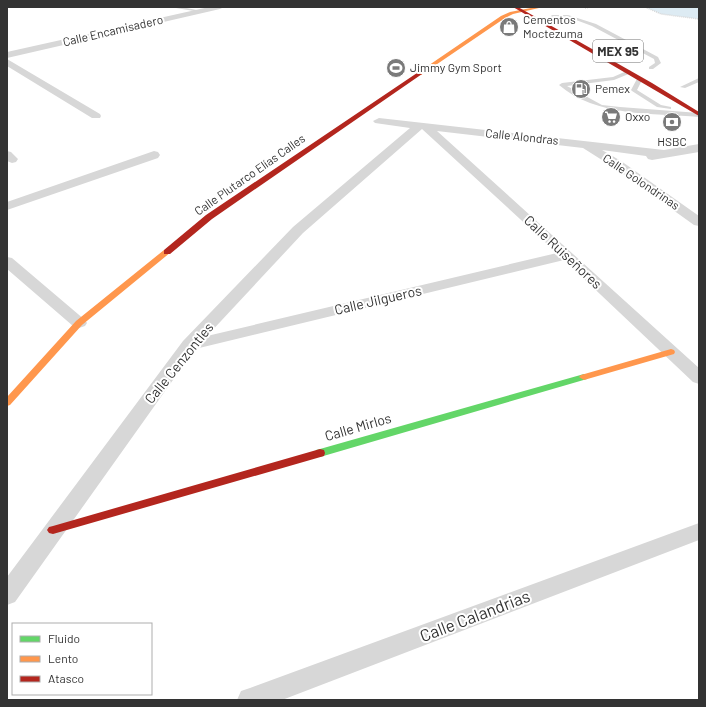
<svg xmlns="http://www.w3.org/2000/svg" width="706" height="707" viewBox="0 0 706 707" font-family="Barlow,sans-serif">
<rect width="100%" height="100%" fill="#fff"/>
<path fill="#ddebf3" d="M645 7H699V19L661 14Z"/>
<g fill="none" stroke-linecap="round" stroke-linejoin="round">
<path stroke="#d6d6d6" stroke-width="1.5" stroke-dasharray="1 1" stroke-linecap="butt" d="M594 7H622
M645 7 661 14 699 19
M585 8 591 7"/>
<path fill="#d7d7d7" fill-rule="evenodd" d="M170 7H181L202 11 200 12Z
M552 15H568L596 24 658 57 661 63 653 69H649V67L655 63 654 59 592 26 568 17H550Z
M629 70 631 71V73L614 80 567 86 602 105 620 107 699 113V117C653 113 596 117 559 85L562 83 613 77Z
M638 77 643 78 637 90 661 105 671 107V109L657 107 632 91 631 90Z
M699 78V82L685 88 680 87Z"/>
<path fill="#d7d7d7" fill-rule="evenodd" d="M209 7H224L220 9 7 58V52Z
M7 59 100 114 101 116 100 118H92L7 66Z
M379 118 664 150 699 144V152L652 160 648 159 646 156 602 150 621 161 699 216V226L694 225 613 167 583 148 437 131 699 368V384L693 382 564 260 195 349 15 602 7 605V577L183 341 293 227 410 128 375 123 373 121ZM422 129 557 253 207 336 303 233Z
M7 151 11 152 18 159 16 162 12 163 7 161Z
M154 151 158 152 160 155 158 158 7 210V202Z
M7 257 12 258 85 320 87 323 85 326 79 328 73 326 7 269Z
M699 523V540L282 700H237L241 691 250 688Z"/>
<path fill="#63d668" fill-rule="evenodd" d="M584 374 589 377 587 379 320 457 316 456 315 453 316 450 320 449Z"/>
<path fill="#ff974d" fill-rule="evenodd" d="M536 7 539 8 513 14 505 18 421 75 416 74 501 16 510 12Z
M164 250H167L171 252 82 325 10 405 7 406V397L76 321Z
M671 349 674 350 675 352 674 354 584 380 579 377 581 375Z"/>
<path fill="#b3261e" fill-rule="evenodd" d="M513 7H518L652 83 699 112V116Z
M417 73 422 74 212 219 170 254H164V250L206 215Z
M320 449 324 450 325 453 324 456 53 534 49 533 47 530 49 527 53 526Z"/>
</g>
<defs>
<g id="shop-disc" transform="scale(1)"><circle r="9.5" fill="#7a7a7a" stroke="#fff"/><path d="M-5-2.5h2.3a2.7 3.5 0 0 1 5.4 0H5L5.5 6h-11ZM-1.5-2.5h3a1.5 2.3 0 0 0-3 0Z" fill="#fff"/></g>
<g id="stadium-disc" transform="scale(1)"><circle r="9.5" fill="#7a7a7a" stroke="#fff"/><path d="M0-5a6.5 5 0 1 0 0 10a6.5 5 0 1 0 0-10ZM-3.5-1.8h7v3.6h-7Z" fill="#fff"/></g>
<g id="fuel-disc" transform="scale(1)"><circle r="9.5" fill="#7a7a7a" stroke="#fff"/><path d="M-5.5-6h7V0h2V4h1.3V-2.5L3-4.5l.8-.8L6-3V5H2.5V1h-1V6h-7ZM-4.2-4.7v3.2H.2V-4.7Z" fill="#fff"/></g>
<g id="supermarket-disc" transform="scale(1)"><circle r="9.5" fill="#7a7a7a" stroke="#fff"/><path d="M-6-5.5h2.5l.6 2H6L4.5 2H-2.5L-4.4-4H-6ZM-1.5 3.2a1.3 1.3 0 1 0 .1 0ZM3 3.2a1.3 1.3 0 1 0 .1 0Z" fill="#fff"/></g>
<g id="bank-disc" transform="scale(1)"><circle r="9.5" fill="#7a7a7a" stroke="#fff"/><path d="M-6-4H6V4H-6ZM0-2.3a2.3 2.3 0 1 0 0 4.6a2.3 2.3 0 1 0 0-4.6Z" fill="#fff"/></g>
</defs>
<g fill-rule="evenodd">
<use href="#shop-disc" x="509" y="27"/>
<use href="#stadium-disc" x="396" y="68"/>
<use href="#fuel-disc" x="581" y="89"/>
<use href="#supermarket-disc" x="611" y="117"/>
<use href="#bank-disc" x="672" y="122"/>
</g>
<g text-anchor="middle" stroke-width="4" stroke-linejoin="round" paint-order="stroke">
<g font-size="12" fill="#333" stroke="#fff" text-anchor="start">
<text x="523" y="24">Cementos<tspan x="523" dy="14">Moctezuma</tspan></text>
<text x="410" y="72">Jimmy Gym Sport</text>
<text x="595" y="93">Pemex</text>
<text x="625" y="121">Oxxo</text>
<text x="672" y="146" text-anchor="middle">HSBC</text>
</g>
<g font-size="12" fill="#333" stroke="#fff">
<text transform="translate(113 31) rotate(-13)" y="4">Calle Encamisadero</text>
<text transform="translate(522 137) rotate(6)" y="4">Calle Alondras</text>
<text transform="translate(250 175) rotate(-35)" y="4">Calle Plutarco Elías Calles</text>
<text transform="translate(641 182) rotate(34)" y="4">Calle Golondrinas</text>
</g>
<rect fill="#fff" stroke="#707070" stroke-width="1" x="593" y="40" width="50" height="22" rx="3"/>
<g font-size="13" font-weight="bold" fill="#333">
<text x="618" y="56">MEX 95</text>
</g>
<g font-size="14" fill="#333" stroke="#fff">
<text transform="translate(563 252) rotate(43)" y="5">Calle Ruiseñores</text>
<text transform="translate(378 300) rotate(-13)" y="5">Calle Jilgueros</text>
<text transform="translate(179 363) rotate(-51)" y="5">Calle Cenzontles</text>
<text transform="translate(358 427) rotate(-16)" y="5">Calle Mirlos</text>
</g>
<g font-size="17" fill="#333" stroke="#fff">
<text transform="translate(475 616) rotate(-21)" y="6">Calle Calandrias</text>
</g>
</g>
<rect width="706" height="707" fill="none" stroke="#333333" stroke-width="16"/>
<rect x="12" y="623" width="140" height="72" fill="#ffffff" stroke="#adadad"/>
<rect x="20" y="636" width="20" height="6" fill="#63d668" stroke="#adadad"/>
<text x="48" y="643" font-size="12" fill="#333333">Fluido</text>
<rect x="20" y="656" width="20" height="6" fill="#ff974d" stroke="#adadad"/>
<text x="48" y="663" font-size="12" fill="#333333">Lento</text>
<rect x="20" y="676" width="20" height="6" fill="#b3261e" stroke="#adadad"/>
<text x="48" y="683" font-size="12" fill="#333333">Atasco</text>
</svg>
